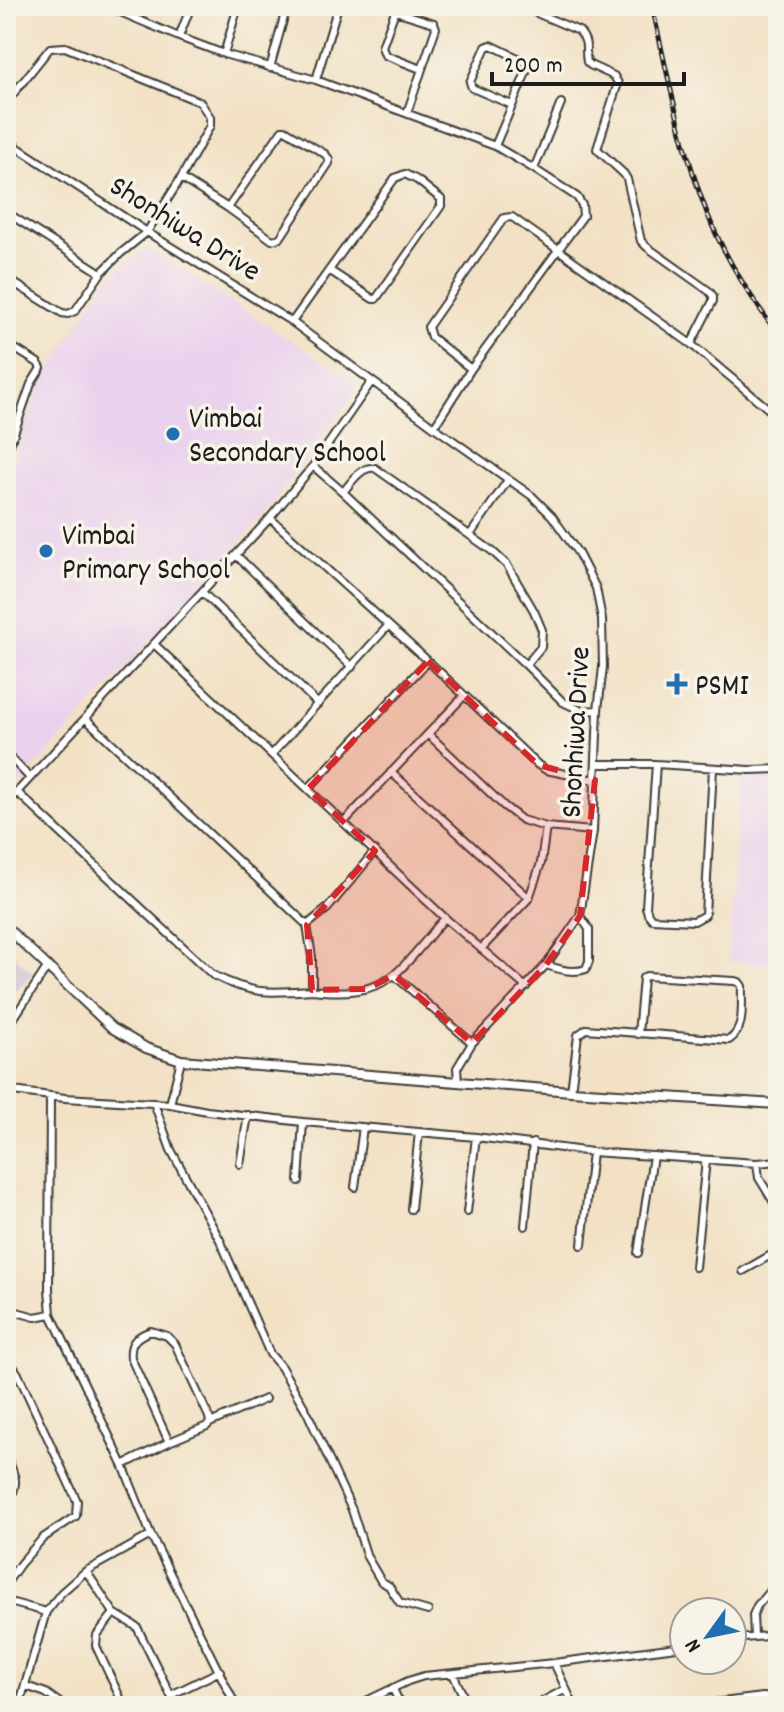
<svg xmlns="http://www.w3.org/2000/svg" width="784" height="1712" viewBox="0 0 784 1712" font-family="Dekko,sans-serif">
<rect width="100%" height="100%" fill="#f7f3e8"/>
<filter id="ink" filterUnits="userSpaceOnUse"><feTurbulence type="fractalNoise" baseFrequency=".0125" numOctaves="2"/><feDisplacementMap in="SourceGraphic" scale="16" xChannelSelector="R" yChannelSelector="G"/><feConvolveMatrix kernelMatrix="1 2 1 2 8 2 1 2 1" color-interpolation-filters="sRGB"/></filter>
<filter id="wash" filterUnits="userSpaceOnUse"><feTurbulence type="fractalNoise" baseFrequency=".006" numOctaves="4" result="noise"/><feDisplacementMap in="SourceGraphic" scale="32" xChannelSelector="R" yChannelSelector="G"/><feGaussianBlur stdDeviation="1.8" result="paint"/><feColorMatrix in="noise" values="0 0 0 0 0 0 0 0 0 0 0 0 0 0 0 0 0 1.4 0 .05"/><feComposite in="paint" operator="in"/></filter>
<g filter="url(#wash)">
<rect width="100%" height="100%" fill="#f2e1c5"/>
<path fill="#ead1ed" d="M147 248 360 385 261 519 6 799V478L38 390 106 280Z
M778 775V965L728 961 741 778Z"/>
<path fill="#cabfd7" d="M6 948 33 973 6 1001Z"/>
</g>
<g filter="url(#ink)">
<g fill="none" stroke-linecap="round" stroke-linejoin="round">
<g stroke="#3c3a35" stroke-width="10">
<path id="minor" d="M106 6 179 37 224 54 316 80 495 146 534 169 577 197 582 205 583 216 471 369 434 427
M520 6 579 31C590 44 584 48 587 62L590 65 614 76 618 83 597 149 624 174 627 179 641 241 647 247 709 291 713 296V301L691 344
M179 37 191 6
M224 54 238 6
M270 68 287 6
M316 80 338 6
M6 103 50 48 65 47 200 102 210 117V126L181 178
M407 113 436 28 434 23 395 11 382 47 385 55 421 69
M6 140 147 232 292 322 434 427 532 496 552 516 578 553 596 588 602 619 603 667 598 710 593 831 580 916 546 965 472 1043 457 1068 458 1081
M495 146 528 68 526 62 491 45 486 47 470 82 472 88 512 105
M534 169 561 103
M6 212 101 273
M6 278 62 313 68 314 75 311 101 273 121 253 147 232 181 178 228 208 272 240 280 238 329 163V159L325 154 285 130H282L228 208
M6 298 15 284
M292 322 395 178 405 174 417 180 441 199V206L376 299H373L329 270
M6 343 38 363 41 368 31 384 6 456
M471 369 431 337 428 327 504 218 512 217 691 344 778 417
M313 466 343 492 526 665 563 702 582 711 598 710
M343 492C351 483 361 466 375 468L492 551 507 565 534 611 542 630 541 647 526 665
M270 518 428 661 538 765 546 770 595 780
M470 535 508 480
M237 556 352 667
M202 592 318 704
M154 644 445 918 526 987
M778 684V691
M86 719 307 925 312 957V990C340 993 372 994 395 974 413 959 429 935 445 918
M428 734 504 806 522 820 546 827 593 831
M6 753 30 778
M272 754 388 626
M597 764H656L750 770 778 769
M656 764 646 907 648 914 652 919 694 921 705 915 713 768
M391 772 529 898
M308 789 428 661
M17 792 213 975C252 995 270 993 312 990
M6 804 270 518 313 466 372 381
M344 822 464 696
M307 925 328 908 375 851
M481 949 529 898 541 863 546 827
M546 965C559 969 572 974 586 969L589 961V929L580 916
M394 975 472 1043
M6 1030 48 966
M181 1060 170 1104 207 1111 303 1122 476 1137 592 1152 757 1163 778 1161
M6 1090 65 1098 170 1104
M571 1091 578 1035 586 1029 729 1040C746 1029 741 1004 742 986L739 982 734 981 646 976 643 978 638 1034
M50 1096 49 1289 51 1314 123 1465 151 1535 236 1706
M154 1103 171 1150 220 1240 270 1354 281 1367 307 1412 352 1510 367 1557 381 1581 389 1586 400 1603 428 1611
M757 1163 759 1178 778 1209
M240 1164 248 1115
M299 1181 303 1122
M355 1187 363 1127
M411 1209 419 1132
M467 1212 476 1137
M525 1226 533 1143
M582 1245 592 1152
M638 1253 653 1156
M695 1267 706 1160
M743 1271 778 1251
M6 1309 35 1317 51 1314
M6 1360 12 1365 18 1374 77 1501 76 1516 43 1538 20 1564 6 1584
M210 1423 265 1399
M6 1456C16 1476 20 1486 6 1504
M123 1465 169 1442 207 1426 210 1423 209 1417 175 1344 167 1336 151 1331C137 1336 129 1342 131 1358L169 1442
M86 1571 114 1613 137 1627 176 1706
M6 1601 46 1612
M114 1613 97 1635 96 1646 124 1706
M754 1636 753 1615 757 1606 778 1581
M732 1639 778 1635
M554 1663 574 1706
M453 1674 468 1706
M26 1686 46 1693 64 1706
M393 1689 401 1706
M171 1695 220 1671
M19 1706 46 1612 61 1593 86 1571 151 1535
M356 1706 408 1681 424 1676 554 1663 684 1646
M534 1706 566 1689
M689 1706 763 1697 772 1698 778 1702"/>
</g>
<g stroke="#3c3a35" stroke-width="12">
<path id="tertiary" d="M6 927 112 1028 146 1048 181 1060 571 1091 778 1104"/>
</g>
<use href="#minor" stroke="#fff" stroke-width="6"/>
<use href="#tertiary" stroke="#fff" stroke-width="8"/>
<g stroke="#1c1c1c" stroke-width="5">
<path id="rail" d="M652 6C668 76 681 146 707 213 724 256 750 297 778 334"/>
</g>
<use href="#rail" stroke="#f7f3e8" stroke-width="2" stroke-dasharray="6" stroke-linecap="butt"/>
</g>
</g>
<path fill="#d62828" fill-opacity="0.2" stroke="#d62828" stroke-width="6" stroke-dasharray="16 10" stroke-linejoin="round" d="M428 661 538 765 595 780 580 916 546 965 472 1043 394 975 367 989 312 990 307 925 375 851 308 789Z"/>
<g fill="#1f6fb2" stroke="#f7f3e8" stroke-width="3">
<circle cx="173" cy="434" r="8"/>
<circle cx="46" cy="551" r="8"/>
<path d="M673 672h8v8h8v8h-8v8h-8v-8h-8v-8h8z"/>
</g>
<g text-anchor="middle" stroke-width="7" stroke-linejoin="round" paint-order="stroke">
<g font-size="30" fill="#1c1c1c" stroke="#f7f3e8">
<text transform="translate(186 227) rotate(32)" y="10">Shonhiwa Drive</text>
<text transform="translate(574 732) rotate(-87)" y="10">Shonhiwa Drive</text>
</g>
<g font-size="30" fill="#1c1c1c" stroke="#f7f3e8" text-anchor="start">
<text x="189" y="427">Vimbai<tspan x="189" dy="34">Secondary School</tspan></text>
<text x="62" y="544">Vimbai<tspan x="62" dy="34">Primary School</tspan></text>
<text x="695" y="694">PSMI</text>
</g>
</g>
<rect width="784" height="1712" fill="none" stroke="#f7f3e8" stroke-width="32"/>
<g transform="translate(708 1636) rotate(237)"><circle r="38" fill="#f7f3e8" stroke="#9f9d96" stroke-width="2"/>
<path d="M0-6L14 30L0 20L-14 30Z" fill="#1f6fb2"/>
<text y="-12" font-size="22" font-weight="bold" text-anchor="middle" fill="#1c1c1c">N</text>
</g>
<path d="M492 72v12h192v-12" fill="none" stroke="#1c1c1c" stroke-width="4"/>
<text x="504" y="72" font-size="24" fill="#1c1c1c" stroke="#f7f3e8" stroke-width="6" paint-order="stroke">200 m</text>
</svg>
